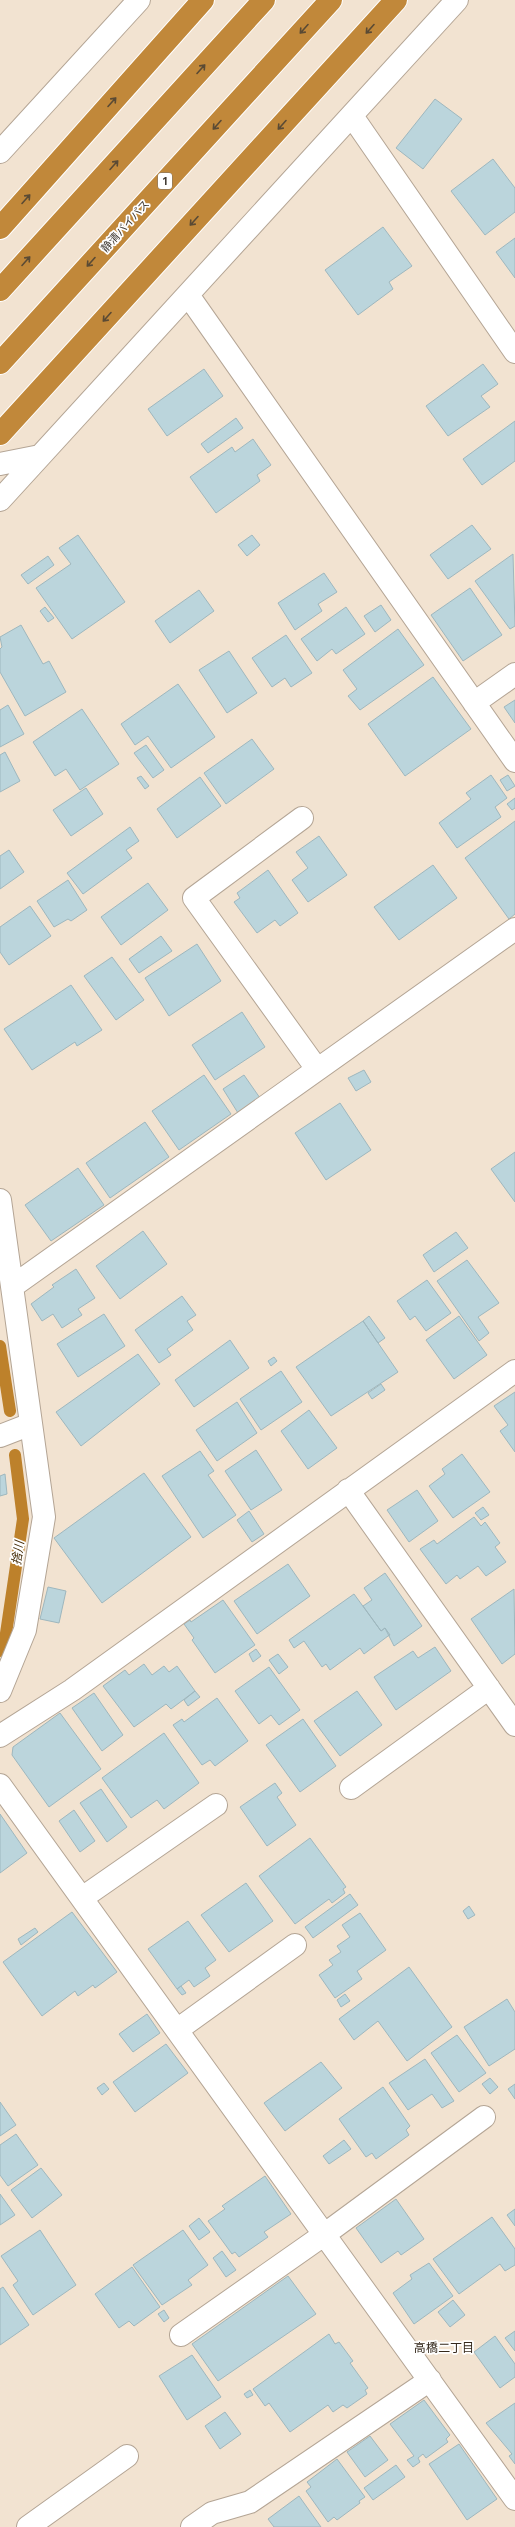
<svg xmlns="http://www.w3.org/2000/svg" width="515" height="2527" viewBox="0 0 515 2527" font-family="'Fira Sans','Noto Sans JP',sans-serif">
<rect width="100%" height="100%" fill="#f2e3d1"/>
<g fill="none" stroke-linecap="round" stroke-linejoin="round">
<path stroke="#bd812b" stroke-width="12" d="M0 1346 10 1411
M0 1651 5 1640 23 1519 15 1455"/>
</g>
<path fill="#bbd5dc" stroke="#9eb7be" d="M435 99 462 119 423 169 396 148Z
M493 159 515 188V212L485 235 451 191Z
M383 227 412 266 389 282 393 289 358 315 325 270Z
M515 238V278L496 252Z
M483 364 498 384 481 396 490 407 448 436 426 406Z
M204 369 223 396 167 436 148 409Z
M236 418 243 428 208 453 201 444Z
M515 421V461L482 485 463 459Z
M253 439 271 465 257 475 260 481 216 513 190 477 232 447 235 452Z
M472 525 491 549 448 579 430 555Z
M78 535 125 602 72 639 36 588 71 564 59 548Z
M252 535 260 545 247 556 238 545Z
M513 554 515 626 510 629 475 581Z
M48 556 54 565 28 584 21 575Z
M324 573 337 592 318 604 322 611 295 630 278 603Z
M470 588 502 635 463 661 431 615Z
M199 590 214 611 170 643 155 621Z
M381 605 391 620 375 632 364 616Z
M45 607 54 618 48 622 40 611Z
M346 607 365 634 336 654 332 649 317 661 301 639Z
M21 625 43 664 49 661 66 692 25 716 0 672V649L2 647 0 637Z
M398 629 424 665 360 710 348 696 357 689 343 670Z
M286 635 312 673 291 687 285 678 272 687 252 658Z
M229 651 257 693 227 713 199 670Z
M433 677 471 729 405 776 368 724Z
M178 684 215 737 171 768 148 736 135 745 121 724Z
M515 700V723L504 707Z
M8 705 24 734 0 747V710Z
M82 709 119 764 80 790 66 769 55 776 33 742Z
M252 739 274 769 226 804 204 773Z
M146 745 164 770 153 778 134 753Z
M5 752 20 781 0 792V755Z
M491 775 507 798 495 807 501 817 457 848 439 823 471 799 466 793Z
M508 775 515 786 507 791 500 780Z
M141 776 149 786 145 789 137 778Z
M200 777 221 806 177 838 157 809Z
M86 788 103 814 71 836 53 810Z
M515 798V808L512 810 507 804Z
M515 821V914L509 919 465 858Z
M130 827 139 841 126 850 132 858 83 894 67 873Z
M319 836 347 875 308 902 292 880 308 868 296 852Z
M9 850 24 872 0 889V856Z
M433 865 457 898 399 940 374 907Z
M268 870 298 913 280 926 275 920 257 933 234 902 240 898 237 893Z
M68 880 87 910 71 921 68 919 54 927 37 901Z
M148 883 168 910 121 945 101 917Z
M30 906 51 936 9 965 0 952V927Z
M161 936 172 951 139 973 129 959Z
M197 944 221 981 169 1016 145 978Z
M112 957 144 1000 116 1020 84 976Z
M71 985 102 1030 77 1046 75 1042 32 1070 4 1029Z
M242 1012 265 1047 215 1080 192 1045Z
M364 1070 371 1082 356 1091 348 1078Z
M204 1075 231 1114 179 1150 152 1111Z
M244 1075 260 1098 238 1113 223 1089Z
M340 1103 371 1150 326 1180 295 1133Z
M145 1122 169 1157 110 1198 86 1163Z
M515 1152V1202L491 1169Z
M78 1168 104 1205 51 1241 25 1205Z
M143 1231 167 1264 120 1299 96 1266Z
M456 1232 468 1248 434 1272 423 1255Z
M467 1260 499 1303 478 1317 489 1333 479 1341 437 1281Z
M76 1269 95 1298 78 1309 82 1315 62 1328 53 1314 42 1321 31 1304 54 1287 52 1285Z
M427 1280 451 1313 426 1331 415 1316 410 1320 397 1301Z
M182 1296 196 1315 187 1321 193 1330 167 1349 171 1355 159 1363 135 1330Z
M104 1314 125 1346 78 1377 57 1344Z
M369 1316 385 1338 378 1343 363 1321Z
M459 1316 487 1355 454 1379 426 1340Z
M363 1321 398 1372 331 1416 296 1367Z
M230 1340 249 1368 194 1407 175 1380Z
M138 1354 160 1384 81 1446 56 1412Z
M274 1357 277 1361 271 1366 268 1361Z
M281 1371 302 1402 261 1430 240 1399Z
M381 1384 385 1390 372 1399 368 1393Z
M515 1392V1452L500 1431 508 1425 494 1406Z
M237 1402 257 1433 217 1461 196 1430Z
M309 1410 337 1448 308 1469 281 1431Z
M256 1450 282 1490 251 1510 225 1471Z
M200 1451 214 1471 208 1475 236 1515 203 1538 162 1476Z
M462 1454 490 1492 453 1518 429 1486 445 1474 442 1469Z
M144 1473 191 1537 102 1603 54 1538Z
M5 1474 7 1494 0 1496V1476Z
M417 1490 438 1521 409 1542 387 1510Z
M483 1507 489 1515 481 1520 475 1513Z
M249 1511 264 1534 252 1542 237 1520Z
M474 1517 481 1526 485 1522 500 1543 495 1547 506 1562 486 1576 478 1566 460 1579 457 1575 446 1584 420 1549 434 1540 437 1544Z
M288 1564 310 1596 257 1634 234 1601Z
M385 1573 422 1626 394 1646 385 1628 381 1631 363 1606 372 1600 364 1588Z
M48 1587 66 1591 59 1623 40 1619Z
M514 1589 515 1654 502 1664 471 1619Z
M354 1594 381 1631 385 1628 390 1635 388 1636 364 1654 360 1648 330 1670 326 1664 322 1667 304 1641 294 1648 289 1640Z
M223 1600 255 1645 215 1673 192 1640 194 1638 184 1624 190 1620 191 1622Z
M435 1647 451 1671 396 1710 374 1677 413 1651 418 1658Z
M256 1649 261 1656 253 1662 249 1654Z
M278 1654 288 1667 279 1674 269 1660Z
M144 1664 152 1675 164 1666 169 1672 177 1666 195 1691 171 1709 166 1704 134 1727 103 1686 125 1670 129 1675Z
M269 1667 300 1710 279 1725 271 1715 259 1724 235 1691Z
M195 1691 200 1697 188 1706 184 1700Z
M357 1691 382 1725 340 1756 314 1721Z
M94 1693 123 1735 102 1751 72 1708Z
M217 1698 248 1741 215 1766 210 1760 202 1765 173 1725 182 1719 184 1722Z
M60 1713 101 1769 49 1807 12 1755 13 1747Z
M303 1719 336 1766 300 1792 266 1745Z
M164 1733 199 1783 164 1809 157 1800 131 1818 102 1778Z
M275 1783 282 1793 277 1797 296 1825 267 1846 240 1807Z
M101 1789 127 1827 107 1842 80 1803Z
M74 1810 95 1841 80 1852 59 1821Z
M0 1814 27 1853 0 1873Z
M310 1838 346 1887 343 1889 345 1893 332 1903 329 1899 295 1924 259 1876Z
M246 1883 273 1921 229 1952 201 1915Z
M350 1894 358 1905 313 1938 305 1927Z
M469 1906 475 1915 468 1919 463 1911Z
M72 1912 117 1972 95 1988 93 1985 78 1996 75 1991 42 2016 3 1962Z
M360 1913 386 1950 357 1971 362 1979 335 1998 319 1975 333 1965 329 1960 341 1952 337 1946 350 1937 342 1925Z
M188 1921 216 1960 205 1968 210 1976 194 1987 189 1980 177 1989 148 1949Z
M35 1928 38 1932 21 1945 18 1939Z
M409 1967 452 2027 407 2061 378 2021 354 2040 339 2019Z
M181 1986 186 1993 182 1995 177 1989Z
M345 1994 350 2001 341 2007 337 2000Z
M507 1999 515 2012V2049L489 2066 464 2027Z
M147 2014 160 2033 133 2052 119 2034Z
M457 2035 486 2073 459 2092 431 2053Z
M166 2044 188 2073 135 2112 113 2082Z
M425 2059 454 2101 442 2108 432 2094 408 2110 389 2083Z
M321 2062 342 2088 285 2131 264 2103Z
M490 2078 498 2087 490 2094 482 2084Z
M104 2083 109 2089 102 2095 97 2088Z
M515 2084V2099L508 2089Z
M383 2087 410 2126 406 2130 409 2135 376 2159 372 2153 366 2157 339 2119Z
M0 2102 16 2125 0 2136Z
M16 2134 38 2165 8 2186 0 2175V2145Z
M344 2140 351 2149 329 2164 323 2156Z
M41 2168 62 2195 32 2218 11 2190Z
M265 2176 291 2214 264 2232 268 2237 239 2257 235 2252 232 2254 208 2221 225 2209 222 2206Z
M0 2194 15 2215 0 2225Z
M396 2199 424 2239 401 2255 398 2251 381 2263 356 2228Z
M515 2209V2226L507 2215Z
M492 2217 515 2249V2265L505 2271 500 2264 459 2294 433 2259Z
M199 2218 210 2232 199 2240 189 2226Z
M40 2230 76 2285 33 2315 13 2285 18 2281 1 2256Z
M183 2230 208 2265 188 2280 192 2285 162 2305 133 2265Z
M222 2251 236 2270 226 2277 213 2258Z
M429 2263 453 2296 414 2324 393 2293 412 2279 410 2275Z
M132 2267 160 2307 134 2326 129 2321 119 2328 95 2294Z
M288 2276 316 2314 218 2381 192 2344Z
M3 2287 29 2325 0 2345V2289Z
M453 2300 465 2315 450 2327 438 2312Z
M164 2310 169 2318 164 2322 158 2314Z
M515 2331V2351L505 2338Z
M329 2334 335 2344 339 2342 353 2361 350 2363 368 2388 365 2390 367 2394 347 2408 343 2405 333 2412 328 2405 290 2432 269 2403 265 2406 253 2389Z
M495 2336 515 2364V2377L500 2388 474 2352Z
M192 2355 221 2397 187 2420 159 2376Z
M250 2390 253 2395 247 2398 244 2394Z
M424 2400 450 2435 446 2439 448 2442 426 2458 423 2454 418 2458 420 2462 413 2467 407 2460 414 2456 390 2424Z
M515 2403V2464L509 2456 512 2454 486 2423Z
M225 2412 241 2434 220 2449 205 2426Z
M370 2436 388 2460 365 2477 347 2452Z
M459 2444 497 2499 467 2520 429 2464Z
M337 2459 365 2497 359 2501 360 2503 337 2520 334 2517 328 2522 306 2491 311 2487 307 2482Z
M396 2465 405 2477 373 2500 364 2488Z
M299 2496 321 2527H274L268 2519Z"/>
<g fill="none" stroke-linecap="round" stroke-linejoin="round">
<g stroke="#b4a595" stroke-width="24">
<path id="minor" d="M352 116 515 352
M0 152 139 0
M188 295 515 761
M0 464 40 456
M0 500 457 0
M474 703 515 674
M302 818 194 898 317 1069
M0 1200 44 1517 25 1630 0 1691
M13 1286 515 929
M0 1436 31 1424
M348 1490 515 1725
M0 1736 72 1690 515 1371
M0 1785 515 2499
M351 1788 489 1688
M82 1898 216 1805
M177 2030 295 1945
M181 2335 325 2234 484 2117
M28 2527 127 2456
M192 2527 212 2513 250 2502 430 2380"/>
</g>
<g stroke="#fff" stroke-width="24">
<path id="highway" d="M0 228 203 0
M0 290 264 0
M0 363 331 0
M0 434 396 0"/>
</g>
<use href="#minor" stroke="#fff" stroke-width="22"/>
<use href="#highway" stroke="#c1883a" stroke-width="22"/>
</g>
<defs><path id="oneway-shaft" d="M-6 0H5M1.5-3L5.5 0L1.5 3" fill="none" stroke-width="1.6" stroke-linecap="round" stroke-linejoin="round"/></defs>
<g stroke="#5a4a34">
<use href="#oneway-shaft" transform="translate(304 29) rotate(132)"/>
<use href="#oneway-shaft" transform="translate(370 29) rotate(132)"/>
<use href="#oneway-shaft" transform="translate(201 69) rotate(-48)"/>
<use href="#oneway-shaft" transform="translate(112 102) rotate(-48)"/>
<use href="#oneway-shaft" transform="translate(217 125) rotate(132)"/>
<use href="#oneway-shaft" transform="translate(282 125) rotate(132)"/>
<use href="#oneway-shaft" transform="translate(114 165) rotate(-48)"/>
<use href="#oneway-shaft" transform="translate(26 199) rotate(-48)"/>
<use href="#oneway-shaft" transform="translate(194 221) rotate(132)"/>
<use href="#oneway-shaft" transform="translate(26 261) rotate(-48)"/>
<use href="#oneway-shaft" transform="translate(91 262) rotate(132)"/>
<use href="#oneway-shaft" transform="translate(107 317) rotate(132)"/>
</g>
<g text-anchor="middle" stroke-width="3.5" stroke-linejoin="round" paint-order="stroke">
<rect fill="#fff" stroke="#797570" stroke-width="1" x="158" y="173" width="14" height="16" rx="3"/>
<g font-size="10" font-weight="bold" fill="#403a33">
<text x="165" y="185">1</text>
</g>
<g font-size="11" fill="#403a33" stroke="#fff">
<text transform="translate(125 226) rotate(-48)" y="4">静清バイパス</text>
</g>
<g font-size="12" font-style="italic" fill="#49300c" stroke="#fff">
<text transform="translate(18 1553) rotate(-82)" y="4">捨川</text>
</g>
<g font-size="12" fill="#34281b" stroke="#fff">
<text x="444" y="2352">高橋二丁目</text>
</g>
</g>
</svg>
